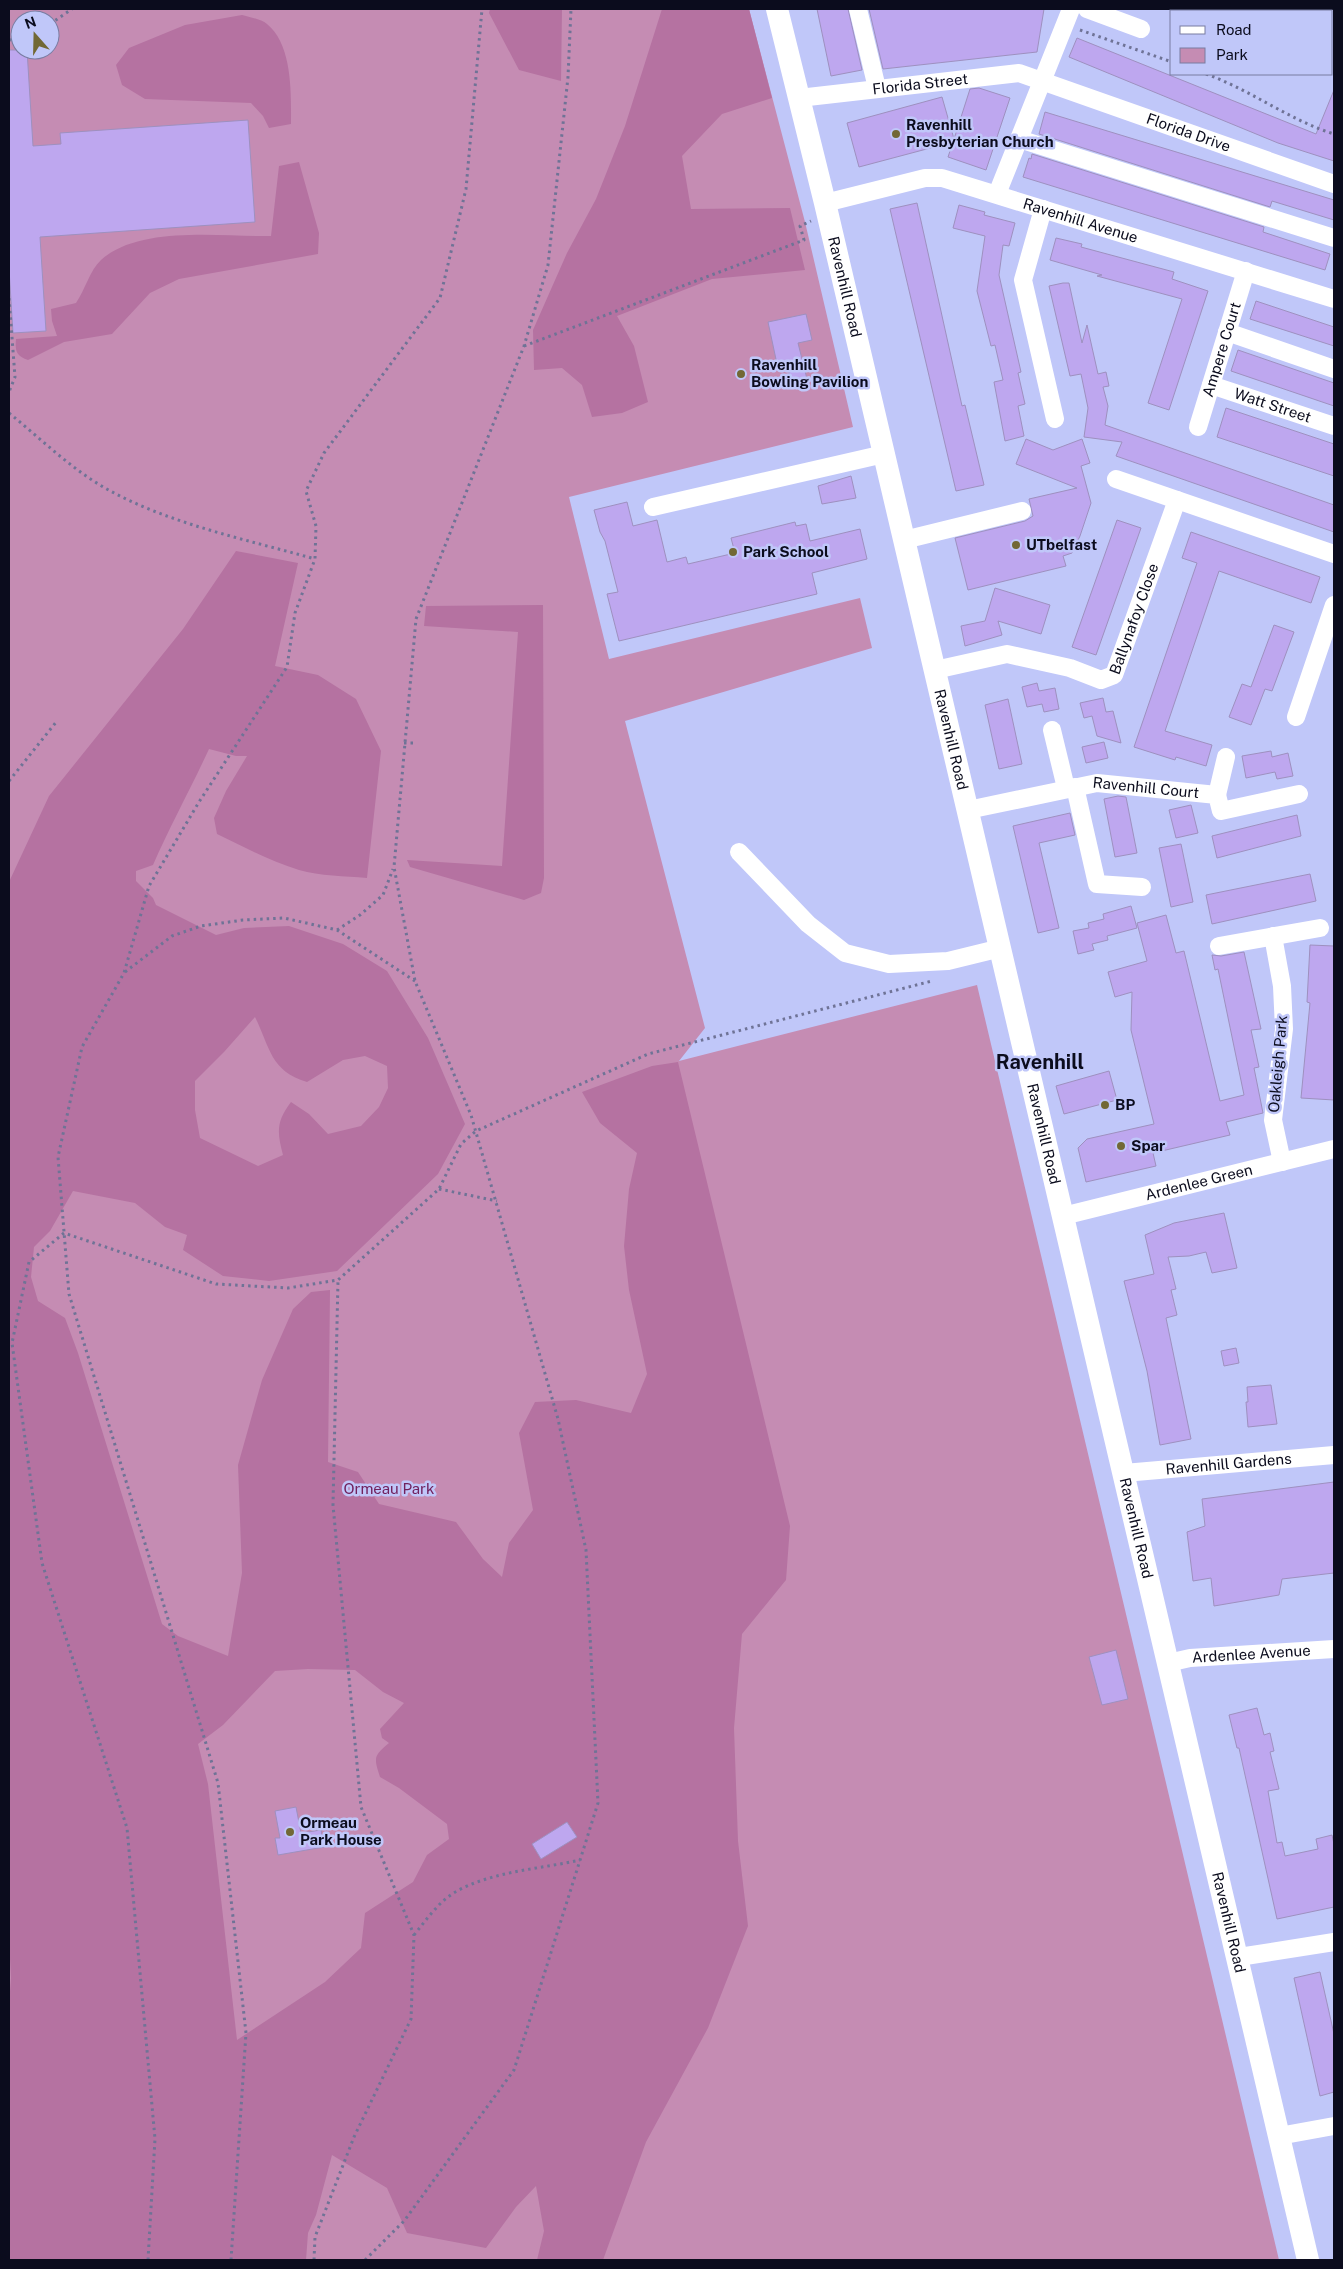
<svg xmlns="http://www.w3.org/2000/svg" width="1343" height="2269" viewBox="0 0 1343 2269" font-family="'Public Sans',sans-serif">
<rect width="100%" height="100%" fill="#c0c7f9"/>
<path fill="#c58cb3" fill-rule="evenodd" d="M9 9H749L805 222 853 427 569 497 609 659 860 598 872 648 625 721 705 1028 679 1061 977 985 1279 2260H9ZM20 20H50V50H20Z"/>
<path fill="#b572a1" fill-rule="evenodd" d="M490 9H562L561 81 519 70 489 13Z
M662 9H749L772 98 722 114 682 156 691 209 790 208 805 270 712 279 617 316 634 346 648 402 622 413 592 417 582 385 562 368 534 370 533 330 567 253 596 199 625 126Z
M242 15C249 17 261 19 267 24 293 45 291 95 291 124L269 128 263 116 251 103 145 99 122 85 116 65 129 48 185 25Z
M299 162 319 233 318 254 179 279 150 293 112 334 64 342 28 360C16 356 15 351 16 339L57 336 52 321 51 309 76 303C85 290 90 270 101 260 140 225 222 237 271 236L279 166Z
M236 551 298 563 275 666 318 675 356 699 381 751 367 878C345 876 320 876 299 870 270 861 244 847 217 834L214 818 226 791 247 756H236L209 749C191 788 170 826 153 865L136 871V881L153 898 156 905 216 935 244 928 289 926 343 944 387 971 428 1038 465 1124 438 1174 337 1271 269 1281 223 1276 183 1250 187 1235 165 1227 135 1203 73 1191 50 1231 34 1247 31 1277 38 1301 65 1318 78 1353 162 1624 178 1636 228 1656 242 1573 238 1465 262 1380 293 1309 311 1292 330 1290 328 1462 358 1472 379 1504 456 1522 483 1559 502 1577 509 1543 533 1510 519 1433 535 1402 576 1400 631 1413 647 1374 629 1290 624 1246 629 1189 637 1153 600 1123 582 1092 652 1066 678 1062 790 1526 786 1580 742 1634 734 1728 738 1841 748 1926 708 2028 646 2142 603 2260H537L544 2231 536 2186 516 2207 486 2248 407 2233 387 2188 332 2155 316 2215 308 2233 306 2260H9V2005L11 1978 9 1940V882L49 796 183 629ZM255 1017C270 1047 270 1071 307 1082L343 1060 365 1056 387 1066 388 1088 379 1107 361 1126 328 1134 309 1114 291 1102C276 1122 277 1132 283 1155L258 1166 200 1138 195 1110V1081L224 1052ZM308 1669 355 1670 383 1692 404 1703 380 1729 382 1738 389 1743C373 1756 374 1758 380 1777L399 1788 447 1824 449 1839 427 1855 413 1882 365 1913 361 1948 325 1982 237 2040 208 1784 198 1744 223 1725 275 1671Z
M543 605 544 878 541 893 524 900 410 867 407 860 502 866 518 632 424 626 426 606Z"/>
<path fill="#bea7ef" stroke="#9e90bf" d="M817 9H848L862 70 831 76Z
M869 9H1044L1037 52 883 69Z
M1077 38 1316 134 1334 90V161L1278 143 1069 57Z
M9 50H27L33 146 61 144 60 133 248 120 255 222 40 237 46 331 13 333 9 269Z
M979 88 1010 98 986 170 948 157 953 142 859 167 847 123 942 97 954 139 970 89Z
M1045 112 1334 200V220L1272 201 1270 207 1039 134Z
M1032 154 1264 227 1263 232 1330 254 1325 270 1023 177 1029 158 1031 159Z
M917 203 962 406 965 405 984 485 956 491 890 209Z
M959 205 985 212 984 215 1015 223 1009 246 1003 245 999 275 1021 372 1018 373 1025 404 1018 406 1024 436 1005 441 994 382 1003 380 995 345 991 346 977 291 985 236 953 228Z
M1056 238 1082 244 1081 247 1174 272 1172 279 1208 291 1169 410 1148 403 1182 299 1097 276 1102 275 1050 260Z
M1063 283H1069L1082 343 1087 325 1098 374 1106 372 1109 386 1103 387 1108 406 1105 425 1334 505V532L1116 456 1122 442 1084 437 1088 408 1081 374 1070 376 1049 286Z
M1256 301 1334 327V346L1250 319Z
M806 314 812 340 798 343 807 379 791 383 787 362 777 364 768 322Z
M1238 350 1334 383V406L1231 371Z
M1226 408 1334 444V476L1217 437Z
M1026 439 1053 450 1082 439 1090 463 1081 466 1091 503 1080 536 1072 553 1063 556 1066 566 968 590 955 538 1025 521 1033 516 1029 499 1077 488 1016 464Z
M851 476 856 498 822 504 818 486Z
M627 502 633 526 657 520 667 562 686 557 688 564 735 553 731 538 795 522 796 526 806 524 810 541 860 529 867 559 812 573 817 594 619 641 607 594 618 592 605 541 600 532 594 510Z
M1117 520 1141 528 1096 655 1072 647Z
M1191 532 1320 577 1311 603 1219 571 1165 731 1212 745 1206 766 1176 757 1175 760 1134 747 1197 563 1182 558Z
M995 588 1050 605 1041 634 998 621 1002 635 965 646 961 626 985 621Z
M1274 625 1294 632 1272 691 1265 689 1251 725 1229 717 1242 684 1251 687Z
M1037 683 1039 691 1055 688 1059 709 1044 712 1042 704 1027 707 1022 687Z
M1103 698 1106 712 1113 711 1121 743 1097 736 1092 716 1084 718 1080 703Z
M1008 699 1022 764 999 769 985 705Z
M1104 742 1108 758 1086 763 1082 747Z
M1271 751 1272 757 1288 753 1293 776 1277 779 1275 772 1246 778 1242 756Z
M1118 796 1126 797 1137 853 1115 857 1104 799Z
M1191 805 1198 833 1176 838 1169 810Z
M1070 813 1075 835 1039 843 1059 928 1038 933 1013 826Z
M1297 815 1301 836 1217 858 1212 836Z
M1181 844 1193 902 1171 907 1159 848Z
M1310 874 1316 901 1212 924 1206 895Z
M1131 906 1137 928 1107 936 1108 940 1092 944 1094 950 1078 954 1073 931 1089 928 1088 923 1104 919 1103 914Z
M1166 915 1176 953 1184 951 1220 1101 1244 1095 1218 969 1215 970 1212 955 1221 956 1244 952 1261 1029 1251 1030 1259 1067 1254 1068 1263 1113 1226 1122 1230 1135 1153 1153 1156 1166 1086 1182 1078 1148 1087 1139 1154 1124 1131 1030 1132 992 1115 997 1108 972 1147 961 1137 923Z
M1310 945 1334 946V1100L1301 1098 1310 1003 1307 1002Z
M1109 1071 1117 1100 1064 1114 1056 1086Z
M1224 1213 1237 1268 1212 1273 1206 1252 1189 1256 1168 1257 1176 1289 1171 1290 1177 1315 1166 1318 1191 1439 1160 1445 1147 1371 1124 1281 1154 1274 1145 1235 1174 1223Z
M1236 1348 1239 1363 1224 1366 1221 1351Z
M1271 1385 1277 1424 1248 1427 1246 1402H1248L1247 1387Z
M1334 1482V1573L1282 1579 1279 1595 1214 1606 1211 1578 1193 1581 1187 1532 1205 1526 1202 1499Z
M1116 1650 1128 1699 1102 1705 1089 1657Z
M1257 1708 1264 1735 1270 1733 1274 1751 1270 1752 1279 1789 1268 1791 1277 1843 1282 1842 1285 1856 1318 1849 1316 1839 1332 1835 1334 1844V1907L1277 1919 1239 1748H1237L1229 1715Z
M296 1807 301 1833 321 1830 324 1847 278 1855 275 1838H280L275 1811Z
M567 1822 577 1837 541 1859 532 1844Z
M1320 1972 1334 2034V2092L1320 2096 1294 1978Z"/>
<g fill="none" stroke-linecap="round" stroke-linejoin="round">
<path stroke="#6f7396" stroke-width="3" stroke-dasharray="2.5 4" stroke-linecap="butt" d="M50 24 72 9
M1080 30 1172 62
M9 40 20 39
M1206 74C1251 90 1289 120 1334 134
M9 298 15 377 9 392
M524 346 804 240 800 226 811 221
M9 413C40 438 70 468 105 488 169 524 245 539 315 559
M404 743H415
M9 781 57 721
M337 930 360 915 383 895 393 869
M125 972 172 936 201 926 243 920 284 918 337 930 415 981
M439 1189 497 1201
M414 1935C427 1919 439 1901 457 1891 494 1871 540 1869 580 1860
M148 2260 155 2139 127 1828 42 1563 12 1343 29 1262 64 1233 216 1284 288 1288 338 1280 439 1189 461 1144 476 1131 648 1054 932 981
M231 2260 246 2033 218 1783 69 1294 58 1157 82 1047 124 973 149 886 199 802 287 667 295 613 315 559 316 526 306 491 324 453 440 298 466 189 482 9
M314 2260 315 2237 354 2137 411 2019 414 1935 361 1807 333 1505 338 1280
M365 2260 404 2221 514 2070 598 1803 586 1550 558 1419 471 1115 415 981 394 867 416 619 524 346 548 265 568 77 571 9"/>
<g stroke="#fff" stroke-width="18">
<path d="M858 9 877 88"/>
<path d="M1087 9 1141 29"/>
<path id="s1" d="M799 98 1019 73 1334 184"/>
<path d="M1019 139 1334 238"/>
<path d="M997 194 1071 9"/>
<path id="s2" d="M825 203 925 178H942L1334 299"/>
<path d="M1043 209 1023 280 1055 419"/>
<path d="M1227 332 1334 369"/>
<path id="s3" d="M1211 385 1334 426"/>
<path id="s4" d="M1198 427 1246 271"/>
<path d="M1116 479 1334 554"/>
<path d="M653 507 884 454"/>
<path d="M904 540 1022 511"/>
<path id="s5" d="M935 670 1007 654 1070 668 1101 680 1114 675 1177 500"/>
<path d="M1296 717 1334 605"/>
<path d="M1052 730 1066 788"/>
<path d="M1075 787 1097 884 1142 887"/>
<path d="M1217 795 1226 757"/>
<path id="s6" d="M968 810 1097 783 1217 795 1221 811 1299 794"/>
<path d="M739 852 808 924 845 953 889 964 948 961 1001 948"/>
<path d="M1273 936 1282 986 1284 1029 1273 1120 1282 1162"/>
<path d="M1219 946 1320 928"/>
<path id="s7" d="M1063 1216 1334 1149"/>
<path id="s8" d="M1124 1473 1334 1455"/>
<path id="s9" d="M1168 1663 1190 1658 1334 1649"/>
<path d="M1239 1957 1334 1942"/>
<path d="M1279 2136 1334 2126"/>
</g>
<path stroke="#fff" stroke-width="22" id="s10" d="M777 9 825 203 1308 2260"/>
</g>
<g fill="#726835" stroke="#c0c7f9" stroke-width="2">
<circle cx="896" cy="134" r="5"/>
<circle cx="741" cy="374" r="5"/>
<circle cx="1016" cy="545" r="5"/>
<circle cx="733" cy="552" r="5"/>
<circle cx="1105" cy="1105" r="5"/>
<circle cx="1121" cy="1146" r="5"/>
<circle cx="290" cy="1832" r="5"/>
</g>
<g text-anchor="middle" stroke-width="5" stroke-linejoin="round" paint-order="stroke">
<g font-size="15" fill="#0b0c1d" stroke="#c0c7f9">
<text dy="5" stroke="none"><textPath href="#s1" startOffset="122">Florida Street</textPath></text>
<text dy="5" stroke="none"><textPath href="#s1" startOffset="401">Florida Drive</textPath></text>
<text dy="5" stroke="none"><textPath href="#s2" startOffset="265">Ravenhill Avenue</textPath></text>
<text dy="5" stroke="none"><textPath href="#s10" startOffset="286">Ravenhill Road</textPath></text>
<text dy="5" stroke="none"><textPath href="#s4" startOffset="81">Ampere Court</textPath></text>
<text dy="5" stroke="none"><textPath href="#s3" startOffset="65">Watt Street</textPath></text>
<text dy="5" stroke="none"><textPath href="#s5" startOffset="245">Ballynafoy Close</textPath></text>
<text dy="5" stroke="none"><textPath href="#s10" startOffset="751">Ravenhill Road</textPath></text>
<text dy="5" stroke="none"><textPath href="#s6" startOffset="181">Ravenhill Court</textPath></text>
<text transform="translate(1278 1064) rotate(-85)" y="5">Oakleigh Park</text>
<text dy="5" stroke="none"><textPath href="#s10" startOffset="1156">Ravenhill Road</textPath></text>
<text dy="5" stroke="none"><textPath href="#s7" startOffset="140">Ardenlee Green</textPath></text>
<text dy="5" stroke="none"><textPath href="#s8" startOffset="105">Ravenhill Gardens</textPath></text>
<text dy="5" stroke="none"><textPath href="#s10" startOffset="1561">Ravenhill Road</textPath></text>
<text dy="5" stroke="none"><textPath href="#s9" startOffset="84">Ardenlee Avenue</textPath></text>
<text dy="5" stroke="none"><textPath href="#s10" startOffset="1966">Ravenhill Road</textPath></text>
</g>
<g font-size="15" font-weight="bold" fill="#0b0c1d" stroke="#c0c7f9" text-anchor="start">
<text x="906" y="130">Ravenhill<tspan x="906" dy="17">Presbyterian Church</tspan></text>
<text x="751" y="370">Ravenhill<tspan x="751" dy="17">Bowling Pavilion</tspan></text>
<text x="1026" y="550">UTbelfast</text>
<text x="743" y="557">Park School</text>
<text x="1115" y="1110">BP</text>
<text x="1131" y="1151">Spar</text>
<text x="300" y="1828">Ormeau<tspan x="300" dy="17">Park House</tspan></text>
</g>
<g font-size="15" fill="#71215e" stroke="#c0c7f9">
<text x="389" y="1494">Ormeau Park</text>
</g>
<g font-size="20" font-weight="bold" fill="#0b0c1d" stroke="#c0c7f9">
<text x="1040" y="1069">Ravenhill</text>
</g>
</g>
<rect width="1343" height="2269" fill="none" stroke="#0b0c1d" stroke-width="20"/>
<rect x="1170" y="10" width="162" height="65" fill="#c0c7f9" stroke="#787ca1"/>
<rect x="1180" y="26" width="25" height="8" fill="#ffffff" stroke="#787ca1"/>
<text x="1216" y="35" font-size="15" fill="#0b0c1d">Road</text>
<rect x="1180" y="48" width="25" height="15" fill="#c58cb3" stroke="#787ca1"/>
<text x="1216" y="60" font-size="15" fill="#0b0c1d">Park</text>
<g transform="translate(35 35) rotate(340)"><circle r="24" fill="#c0c7f9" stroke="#787ca1"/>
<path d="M0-4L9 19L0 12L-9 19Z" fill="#726835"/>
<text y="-8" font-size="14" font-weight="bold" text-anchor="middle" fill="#0b0c1d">N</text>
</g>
</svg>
